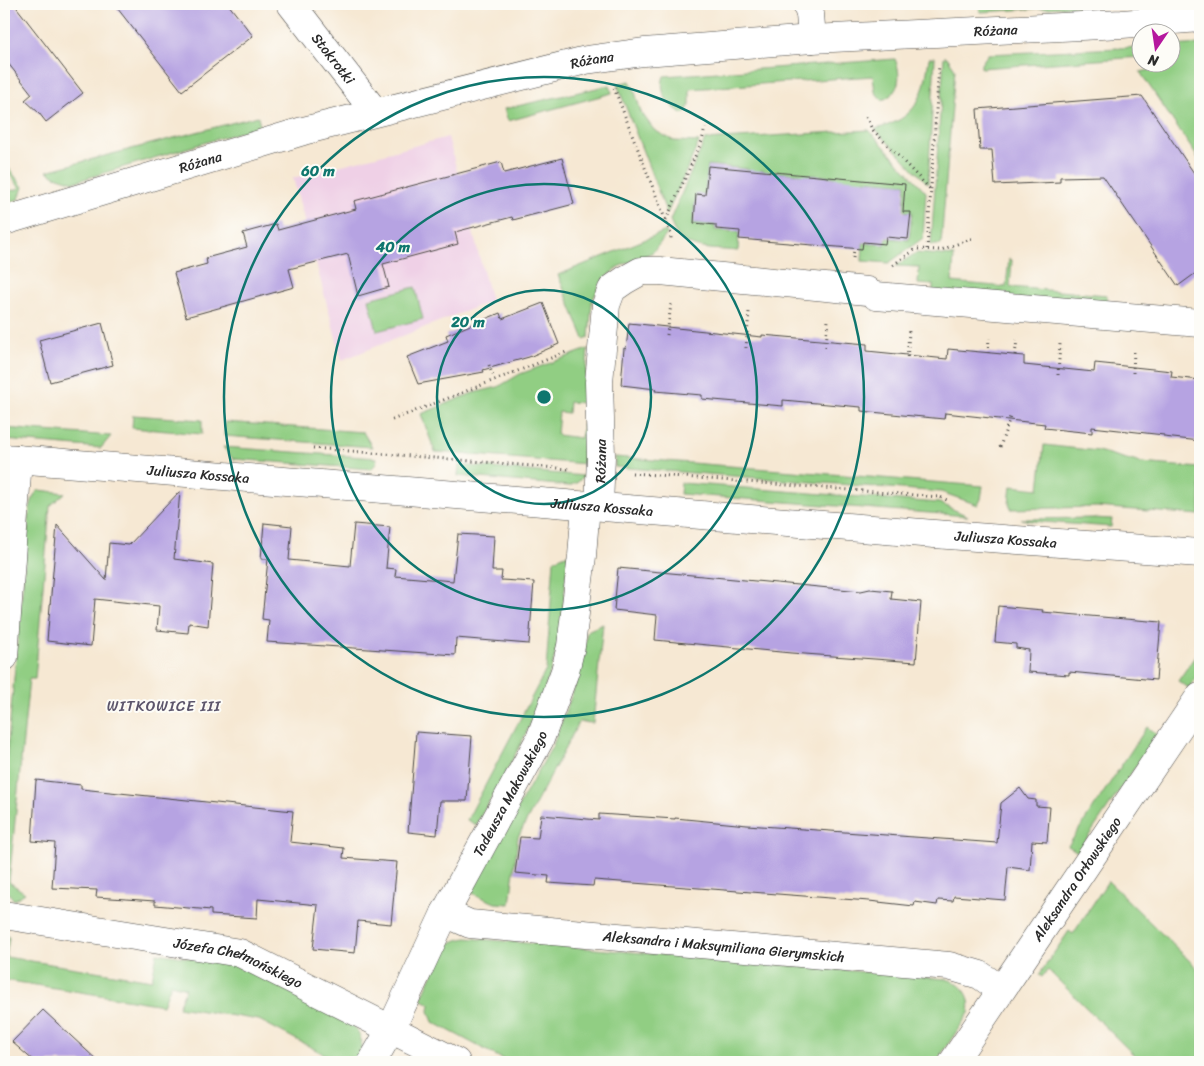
<svg xmlns="http://www.w3.org/2000/svg" width="1204" height="1066" viewBox="0 0 1204 1066" font-family="Sriracha,sans-serif">
<rect width="100%" height="100%" fill="#fdfcf7"/>
<filter id="ink" filterUnits="userSpaceOnUse"><feTurbulence type="fractalNoise" baseFrequency=".02" numOctaves="2"/><feDisplacementMap in="SourceGraphic" scale="10" xChannelSelector="R" yChannelSelector="G"/><feConvolveMatrix kernelMatrix="1 2 1 2 8 2 1 2 1" color-interpolation-filters="sRGB"/></filter>
<filter id="wash" filterUnits="userSpaceOnUse"><feTurbulence type="fractalNoise" baseFrequency=".0096" numOctaves="4" result="noise"/><feDisplacementMap in="SourceGraphic" scale="20" xChannelSelector="R" yChannelSelector="G"/><feGaussianBlur stdDeviation="1.12" result="paint"/><feColorMatrix in="noise" values="0 0 0 0 0 0 0 0 0 0 0 0 0 0 0 0 0 1.4 0 .05"/><feComposite in="paint" operator="in"/></filter>
<g filter="url(#wash)">
<rect width="100%" height="100%" fill="#f6e8d3"/>
<path fill="#efd0e6" d="M448 137 491 301 342 360 293 178Z"/>
<path fill="#91ce83" stroke="#5e7c57" d="M979 4H1098L1097 5 980 12Z
M1200 44V161L1140 72 1150 70 1145 63 1172 62V46Z
M1141 47V57L981 68V64L988 54Z
M935 57 928 184 875 129C917 119 924 97 929 58Z
M944 57H947L955 69 941 245H931Z
M895 59C902 75 900 94 882 100L875 92 873 76 690 89V105L684 114C669 107 658 93 664 76Z
M630 81 635 92 641 112 654 130 674 141 699 142 667 214 617 84Z
M610 85 612 93 508 121 504 109Z
M258 116 260 126 74 182 55 176 47 171Z
M869 130 926 192 923 238 889 263 862 261 863 243 885 245 887 238 909 240 912 212 904 211 906 184 865 180 863 192 834 182V177L812 175 811 181H799L800 174 776 172 764 176V171L761 170 759 183 747 182 748 169 708 165 705 194H696L693 223 715 225V230L739 232 738 251C710 248 679 253 670 220L705 140Z
M4 162 23 187 19 199 4 204V193L20 188 4 167Z
M666 231 667 234 653 252 618 267 604 279 599 286 592 302 589 337 584 339 558 275Z
M916 253 954 256 952 282 1006 287 1009 259 1012 260 1010 287 1107 295 1106 306 933 292V285L918 284 919 267 896 266Z
M415 287 423 319 377 331 369 299Z
M588 349 584 403 569 402 568 413 559 412 557 435 581 438 583 424 585 425 586 464 435 452 421 414 473 393 498 387 520 374Z
M133 415 202 420V434L132 428Z
M225 422 363 432 372 447 224 436Z
M4 428 111 436 101 448 4 440Z
M1044 445 1098 451 1141 463 1200 468V515L1096 507 1011 509 1009 504 1011 486 1039 489Z
M223 447 377 458 376 464 371 469 233 459Z
M615 457 983 486 981 499 978 505 941 492 615 467Z
M459 465 584 476 578 482 569 486 458 476Z
M681 483 939 503 968 516 680 494Z
M39 490 65 493 50 506 35 679H29L9 882 25 893 14 900 4 887V784L30 508 34 495Z
M1093 518 1112 519 1111 527 1031 521 1021 519Z
M568 554C565 583 564 613 558 641 545 709 509 766 476 825L467 820 546 670 554 560Z
M603 624 593 723 579 722 518 837 510 904 495 903 470 892 553 745 574 689 584 651 587 631Z
M1200 649V672L1189 688 1178 681Z
M1147 727 1157 735 1078 852 1068 846Z
M1108 881 1200 971V1062H1141L1048 970 1042 977 1039 975 1069 931 1073 934Z
M4 930H5L9 938 6 957 152 980 157 953 236 965 348 1021C363 1034 365 1045 356 1062H339L259 1020 178 1007 186 988 171 984 163 1005 4 980Z
M467 938 947 979C964 985 972 996 969 1013L936 1062H508L433 1022 429 1011 430 1004 421 999 444 949C450 942 457 939 467 938Z"/>
<g id="blocks">
<path fill="#b6a3e2" d="M4 4H14L83 93 46 122 39 113 25 100 32 94 4 58Z
M114 4H228L253 36 182 91Z
M1142 96 1200 182V270L1178 286 1103 176 1060 177V182L995 185 992 150H980L977 109Z
M562 158 574 204 513 220 512 217 455 232 458 244 383 264 389 287 358 296 348 254 289 269 294 287 186 317 174 273 207 264 206 258 247 247 243 233 276 224 278 230 356 209 354 201 501 162 504 173Z
M708 166 905 184 903 212H911L908 239 886 237 885 244 863 242 862 249 739 239 740 231 716 229V225L694 223 696 194 705 195Z
M543 303 559 344 529 357 483 370 484 372 418 384 407 357 448 341 446 335 500 313 502 319Z
M102 323 113 365 50 382 39 340Z
M629 323 762 337V335L867 344V351L947 359 948 349 1024 356V365L1094 372 1095 363 1172 371 1171 377 1200 380V441L1164 437V435L1092 427V433L1044 428 1045 424 945 413 944 419 861 411V407L783 400V406L702 399V395L655 391 656 389 621 385 624 348 626 349Z
M180 491 174 559 213 564 208 626 189 623 188 633 157 630 159 606 95 599 91 646 47 641 57 525 106 580 109 543 129 545Z
M264 523 292 526 289 560 350 566 354 524 390 527 386 568 396 569 395 576 453 581 458 534 494 536 492 571H502L501 580 534 582 529 644 456 638 455 655 267 642 269 620 262 619 268 559H261Z
M618 568 861 591 870 589 892 591 891 599 921 602 916 662 791 653 655 640 657 615 614 610Z
M998 606 1043 610 1042 612 1161 622 1156 680 1069 672V675L1028 672 1029 650 1016 648V644L995 642Z
M416 732 472 736 467 801H440L437 835 408 832Z
M36 780 81 785V789L293 811 290 842 344 848 343 858 397 862 391 924 358 921 355 953 313 949 318 905 258 899 257 918 211 915V910L155 905V901L96 897 97 890 52 888 55 843 32 841Z
M1020 788 1028 799 1036 800V806L1050 807 1047 842 1032 841 1030 870 1008 867 1005 900 954 896 953 901 938 900 937 905 915 902 914 906 869 901 594 880 593 886 548 883 549 876 515 873 520 837 538 838 541 815 599 820V814L675 819V818L747 825 997 843 1001 803Z
M43 1010 99 1062H35L12 1042Z"/>
</g>
</g>
<g filter="url(#ink)">
<use href="#blocks" fill-opacity="0" stroke="#494744" stroke-width="1"/>
<g fill="none" stroke-linecap="round" stroke-linejoin="round">
<g stroke="#494744" stroke-width="29">
<g id="street">
<path id="s1" d="M291 4 375 112"/>
<path d="M807 4 810 14 812 39"/>
<path id="s2" d="M4 221 303 131 586 60 644 52 812 39 1122 24 1200 18"/>
<path d="M876 296 1200 323"/>
<path id="s3" d="M4 458 934 534 1200 553"/>
<path id="s4" d="M599 506 601 456 599 382 606 305 612 289 625 280 641 271H660L867 291"/>
<path d="M4 657 18 459"/>
<path id="s5" d="M445 913 470 924 949 966 980 975 1001 990"/>
<path id="s6" d="M4 915 240 953 456 1062"/>
<path id="s7" d="M372 1062 391 1029 445 913 540 739 565 671 571 646 582 556 586 505"/>
<path id="s8" d="M953 1062 1200 696"/>
</g>
</g>
<path stroke="#494744" stroke-width="3" stroke-dasharray="1 4" stroke-linecap="butt" d="M614 88 671 234V239
M866 117 872 129 931 190
M666 220 702 141 705 128
M927 249 939 65
M853 258 854 249
M893 265 916 249 941 250 973 238
M667 335 671 304
M826 347 828 320
M746 348 749 312
M988 353 989 338
M1015 355 1017 340
M907 362 909 331
M489 365 494 379
M1133 373 1134 351
M1058 375 1060 344
M392 420 569 351
M1000 447 1010 417
M313 448 569 469
M632 473 940 497 947 500"/>
<use href="#street" stroke="#fff" stroke-width="28"/>
</g>
</g>
<g fill="none" stroke="#0f766e" stroke-width="2.5">
<circle cx="544" cy="397" r="107"/>
<circle cx="544" cy="397" r="213"/>
<circle cx="544" cy="397" r="320"/>
</g>
<g text-anchor="middle" stroke-width="4" stroke-linejoin="round" paint-order="stroke">
<g font-size="14" fill="#2b2b2b" stroke="#fdfcf7">
<text dy="5" stroke="none"><textPath href="#s2" startOffset="1015">Różana</textPath></text>
<text dy="5" stroke="none"><textPath href="#s1" startOffset="69">Stokrotki</textPath></text>
<text dy="5" stroke="none"><textPath href="#s2" startOffset="610">Różana</textPath></text>
<text dy="5" stroke="none"><textPath href="#s2" startOffset="205">Różana</textPath></text>
<text dy="5" stroke="none"><textPath href="#s4" startOffset="45">Różana</textPath></text>
<text dy="5" stroke="none"><textPath href="#s3" startOffset="195">Juliusza Kossaka</textPath></text>
<text dy="5" stroke="none"><textPath href="#s3" startOffset="600">Juliusza Kossaka</textPath></text>
<text dy="5" stroke="none"><textPath href="#s3" startOffset="1005">Juliusza Kossaka</textPath></text>
<text dy="5" stroke="none"><textPath href="#s7" startOffset="302">Tadeusza Makowskiego</textPath></text>
<text dy="5" stroke="none"><textPath href="#s8" startOffset="221">Aleksandra Orłowskiego</textPath></text>
<text dy="5" stroke="none"><textPath href="#s5" startOffset="282">Aleksandra i Maksymiliana Gierymskich</textPath></text>
<text dy="5" stroke="none"><textPath href="#s6" startOffset="240">Józefa Chełmońskiego</textPath></text>
</g>
<g font-size="15" letter-spacing="1" fill="#5c556b" stroke="#fdfcf7">
<text x="164" y="711">WITKOWICE III</text>
</g>
</g>
<circle cx="544" cy="397" r="8" fill="#0f766e" stroke="#fdfcf7" stroke-width="2.5"/>
<g font-size="15" text-anchor="middle" font-weight="bold" fill="#0f766e" stroke="#fdfcf7" stroke-width="4" stroke-linejoin="round" paint-order="stroke">
<text x="318" y="176">60 m</text>
<text x="393" y="252">40 m</text>
<text x="468" y="327">20 m</text>
</g>
<rect width="1204" height="1066" fill="none" stroke="#fdfcf7" stroke-width="20"/>
<g transform="translate(1156 48) rotate(193)"><circle r="24" fill="#fdfcf7" stroke="#a9a8a5"/>
<path d="M0-4L9 19L0 12L-9 19Z" fill="#b5179e"/>
<text y="-8" font-size="14" font-weight="bold" text-anchor="middle" fill="#2b2b2b">N</text>
</g>
</svg>
